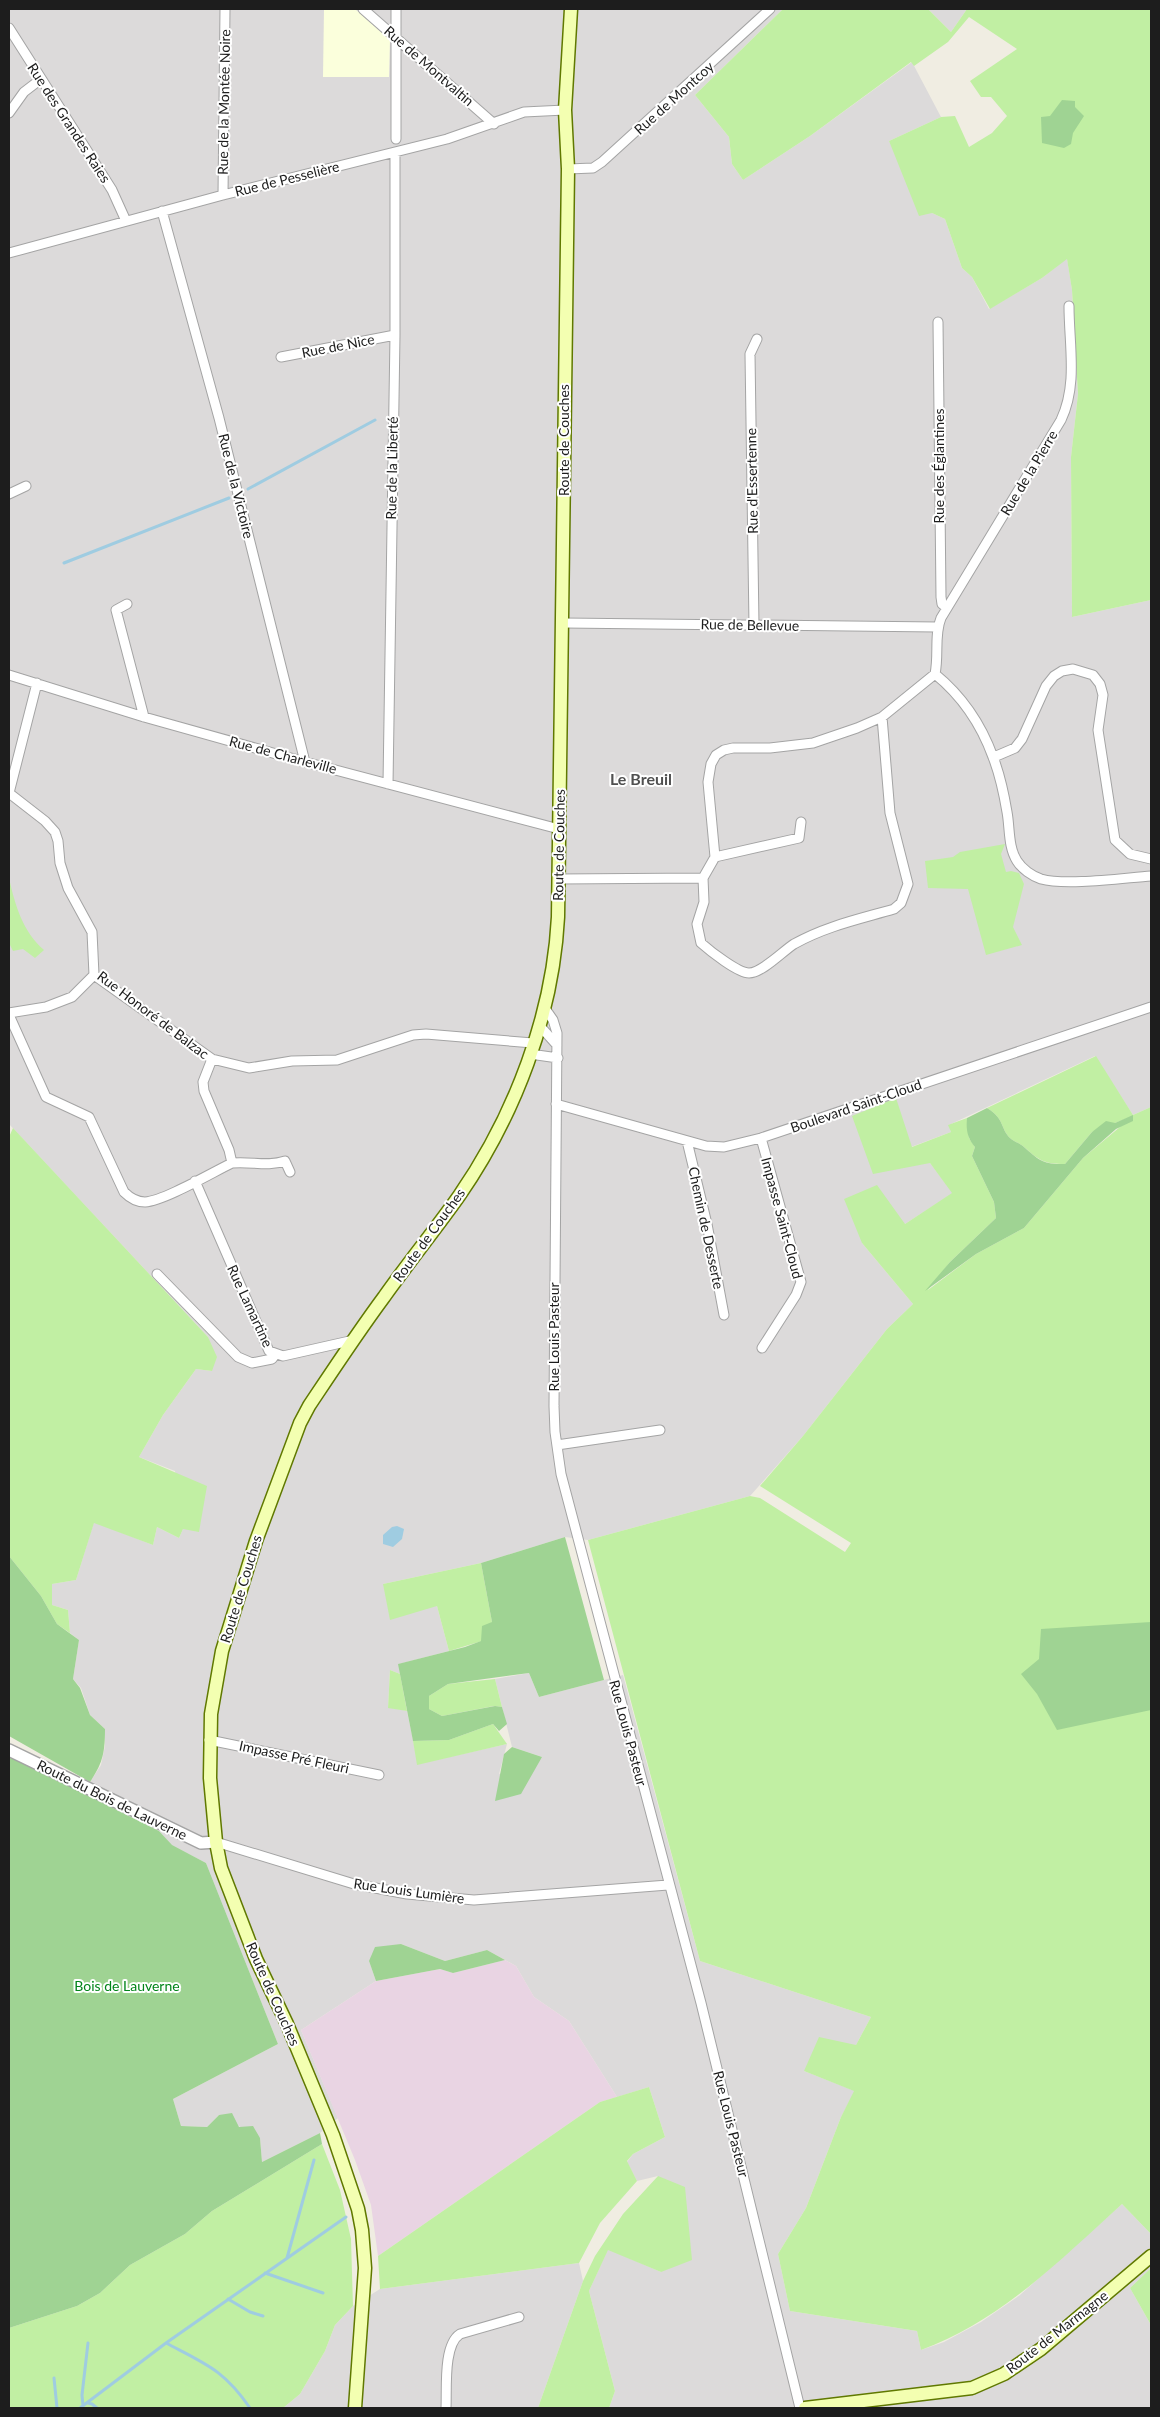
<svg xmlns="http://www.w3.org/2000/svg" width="1160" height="2417" viewBox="0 0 1160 2417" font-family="Lato,sans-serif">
<rect width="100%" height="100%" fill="#f0ede2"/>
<path fill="#dcdada" d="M9 9H783L695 95 729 137 732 164 743 180 810 136 912 62 941 117 889 141 932 213 945 219 962 268 972 277 989 309 1042 278 1067 258 1072 290 1078 394 1071 457 1072 617 1151 600V1107L1133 1115 1095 1056 949 1125 951 1132 911 1147 852 1116 930 1163 953 1193 905 1224 862 1243 913 1304 887 1329 803 1436 750 1496 588 1540 565 1537 481 1563 383 1584 437 1606 449 1651 399 1664 400 1674 390 1670 388 1707 407 1711 418 1764 507 1744 499 1774 542 1757 512 1747 495 1679 529 1673 539 1697 623 1675 700 1961 871 2017 856 2045 804 2071 855 2091 841 2117 806 2208 778 2254 790 2311 917 2331 921 2350 944 2342 981 2322 1020 2295 1122 2204 1151 2234V2268L1130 2288 1151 2325V2408H609L615 2391 589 2291 608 2249 661 2272 658 2176 637 2181 627 2162 633 2154 665 2137 649 2087 617 2097 569 2021 534 1997 516 1966 487 1950 445 1961 401 1944 369 1961 376 1981 301 2030 338 2118 320 2133 262 2162 260 2138 219 2115 207 2127 181 2126 173 2099 278 2044 206 1863 171 1845 159 1831 89 1796 90 1782 101 1765 105 1746V1729L90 1715 81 1688 73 1679 79 1640 70 1633 68 1610 52 1605V1584L76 1580 94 1522 153 1545 157 1527 179 1538 183 1529 175 1471 139 1457 163 1415 196 1369 212 1371 208 1337 9 1124Z
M928 9H967L951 32Z
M579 2263 583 2281 538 2408H283L300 2394 325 2351 335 2325 353 2306 380 2289Z"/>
<path fill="#e9d4e3" d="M505 1960 516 1966 534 1997 569 2021 617 2097 600 2102 378 2256 371 2205 355 2160 301 2030 376 1981 440 1969 453 1973Z"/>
<path fill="#fbffdc" d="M324 9H355L390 40 389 77H323Z"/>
<path fill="#c1efa3" d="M783 9H928L951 32 967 9H1151V600L1072 617 1071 457 1078 394 1072 290 1067 259 1042 278 990 309 972 277 962 268 945 219 932 213 919 216 889 141 941 117 955 116 969 147 992 133 1007 116 991 97H981L970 81 1017 49 969 17 948 42 914 66 911 62 810 136 743 180 732 164 729 137 695 95Z
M1005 844 1001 854 1006 872 1011 871 1019 873 1024 884 1013 927 1022 945 986 955 968 889 928 888 925 861 953 857 960 852Z
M9 878C15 905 23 932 44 950L35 958 23 949 13 951 9 943Z
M1096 1056 1133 1115 1151 1107V2234L1122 2204C1060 2260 1001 2321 921 2350L917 2331 790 2311 778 2254 806 2208 841 2117 854 2091 804 2071 819 2037 856 2045 871 2017 700 1961 588 1540 750 1496 760 1498 845 1552 851 1543 760 1486 803 1436 887 1329 913 1304 862 1243 844 1199 877 1185 905 1224 952 1193 930 1163 873 1174 852 1116 896 1098 912 1147 951 1132 948 1125 967 1118 969 1138 975 1147 972 1156 994 1202 996 1218 950 1262 928 1290 976 1254 1024 1228 1083 1158 1133 1116 1092 1132 1065 1164C1043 1164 1039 1160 1024 1147 1020 1143 1014 1142 1010 1138 1000 1128 1005 1119 987 1108Z
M13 1128 208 1337 217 1357 212 1371 196 1369 163 1415 139 1457 207 1486 199 1532 183 1529 179 1538 157 1527 153 1545 94 1523 76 1580 52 1584V1605L68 1610 70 1633 57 1624 41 1596 9 1556V1137Z
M481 1563 492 1622 482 1641 449 1651 437 1606 390 1620 383 1584Z
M390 1670 400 1674 407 1711 388 1708Z
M495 1679 502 1707 494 1706 442 1716 429 1709V1696L448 1684Z
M493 1724 507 1744 417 1765 413 1741 449 1740Z
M649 2087 665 2137 633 2154 627 2161 637 2181 600 2223 579 2263 380 2289 378 2256 600 2102Z
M322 2144 340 2190 351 2239 353 2306 335 2325 325 2351 300 2394 283 2408H9V2328L77 2306 100 2293 130 2265 185 2234 212 2211Z
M658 2176 685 2187 692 2260 661 2272 608 2250 589 2291 615 2391 609 2408H538L583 2281 595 2256 623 2214Z
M1151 2268V2325L1130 2288Z"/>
<path fill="#9fd393" d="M1062 100 1075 101V107L1084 116 1073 133 1071 144 1064 148 1042 143 1041 117 1050 116Z
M987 1108C1005 1119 1000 1128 1010 1138 1014 1142 1020 1143 1024 1147 1039 1160 1043 1165 1065 1164L1092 1132 1106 1121 1115 1123 1133 1115V1121L1116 1129 1083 1158 1024 1228 976 1254 925 1291 950 1262 996 1218 994 1202 972 1156 975 1147C967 1137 966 1130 967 1118Z
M565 1537 604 1680 539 1697 529 1673 448 1684 429 1696V1709L442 1716 495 1706 502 1707 507 1724 499 1731 493 1724 449 1740 413 1741 398 1664 465 1647 481 1641 482 1626 492 1622 481 1563Z
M9 1556 41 1596 57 1624 79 1640 73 1679 80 1688 90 1715 105 1729C105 1752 103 1763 90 1782L9 1736Z
M1151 1622V1710L1057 1730 1037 1694 1021 1674 1039 1659 1041 1629Z
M512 1747 542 1757 521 1794 495 1801 504 1754Z
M9 1756 159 1831 172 1845 206 1863 278 2044 173 2099 181 2126 207 2127 219 2115 232 2113 239 2127 253 2126 260 2138 262 2162 320 2133 322 2144 212 2211 185 2234 130 2265 100 2293 77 2306 9 2328Z
M401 1944 445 1961 487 1950 505 1960 453 1973 440 1969 376 1981 369 1961 375 1947Z"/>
<path fill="#9fcce1" d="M397 1526 404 1529 402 1539 393 1547 383 1544V1535L392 1527Z"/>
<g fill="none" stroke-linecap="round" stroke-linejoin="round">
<path stroke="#9fcce1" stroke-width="3" d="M248 489 375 420
M64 563 229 498
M287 2258 314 2160
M265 2273 323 2293
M228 2299 250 2312 263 2316
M166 2343C206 2364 224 2370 250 2408
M54 2378 57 2408
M88 2403 92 2404 97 2408
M83 2406 82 2395 88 2343
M80 2408 166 2343 346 2217"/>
<g stroke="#a4a4a4" stroke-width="11">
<path id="minor" d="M363 9 494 124
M396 9V139
M9 28 112 190 126 221
M9 113 24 92 41 79
M568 169 593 168 602 162 770 9
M223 195 225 9
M162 211 219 418 305 762
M9 253 223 195 447 139 524 112 565 110
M938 322 941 597 942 604 947 608
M281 357 395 335
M9 494 26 486
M127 604 116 610 144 717
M564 623 937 627
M754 625 750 354 757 339
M935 674C962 696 981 724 993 757 1000 775 1004 794 1007 812 1010 828 1008 847 1017 861 1022 869 1032 876 1041 879 1066 886 1123 878 1151 876
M9 675 144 717 305 762 559 829
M994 757 1015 748 1022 739 1046 686 1054 676 1062 671 1073 669 1093 675 1100 684 1103 695 1098 730 1115 840 1130 854 1151 859
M388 784 395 335V152
M9 793 45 821 55 832 58 841 60 863 68 888 92 932 94 975 212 1059 249 1068 292 1061 337 1060 413 1035 426 1034 533 1043
M9 793 37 683
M715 857 799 838 801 822
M703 878 715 857 708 782 711 764 716 755 724 750 733 748H770L813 743 857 728 882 717 935 674C939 655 934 635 941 618L1061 420C1078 384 1069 345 1069 306
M558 879 703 878 704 902 697 924 701 943C710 951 738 973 749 973 762 973 783 951 794 944 826 926 860 919 894 909L901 903 908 884 890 813 882 717
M544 1007 553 1020 557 1033 554 1406 555 1432 561 1474 701 2003 800 2408
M9 1013 46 1007 72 997 94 975
M9 1015 46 1097 89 1117 124 1192C130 1198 136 1202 145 1202 164 1201 213 1172 232 1163 251 1161 267 1167 285 1161L290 1172
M539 1025 557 1045
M530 1054 558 1058
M212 1059 203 1082 204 1091 229 1150 232 1163
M556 1104 706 1146 724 1147 761 1138 1151 1007
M761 1138 801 1282 796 1295 762 1348
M687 1141 707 1224 724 1315
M195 1181 269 1351 283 1356 354 1340
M157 1274 238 1357 252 1363 272 1359 275 1355
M557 1445 660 1430
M209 1740 379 1775
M216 1842 354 1884 407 1894 474 1900 668 1885
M446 2408C447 2389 443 2345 460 2334L519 2317"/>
</g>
<g stroke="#a4a4a4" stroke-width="14">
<path id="tertiary" d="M9 1750 201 1843 216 1842"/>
</g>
<g stroke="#607900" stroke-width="15">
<path id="secondary" d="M355 2408 365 2268 362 2230 358 2209 333 2135 287 2024 256 1959 221 1868 216 1842 210 1778 211 1714 222 1651 256 1541 300 1423 309 1406C333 1370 358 1332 384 1297 408 1263 435 1230 459 1196 515 1115 553 1015 558 917L568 169 565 110 571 9
M805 2408 972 2388 1004 2374 1041 2349 1151 2256"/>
</g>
<use href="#minor" stroke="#fff" stroke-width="9"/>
<use href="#tertiary" stroke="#fff" stroke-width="11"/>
<use href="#secondary" stroke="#f3ffb1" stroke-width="12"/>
</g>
<g text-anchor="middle" stroke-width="4" stroke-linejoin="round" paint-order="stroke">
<g font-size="14" fill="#1d1d1d" stroke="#fff">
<text transform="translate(429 66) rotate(41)" y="5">Rue de Montvaltin</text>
<text transform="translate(674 98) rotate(-42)" y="5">Rue de Montcoy</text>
<text transform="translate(224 102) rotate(-89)" y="5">Rue de la Montée Noire</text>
<text transform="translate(69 123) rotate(57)" y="5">Rue des Grandes Raies</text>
<text transform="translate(287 179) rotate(-14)" y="5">Rue de Pesselière</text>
<text transform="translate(338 346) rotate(-11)" y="5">Rue de Nice</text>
<text transform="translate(564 440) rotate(-90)" y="5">Route de Couches</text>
<text transform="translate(939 466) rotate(-90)" y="5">Rue des Églantines</text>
<text transform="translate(392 468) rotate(-89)" y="5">Rue de la Liberté</text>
<text transform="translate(1029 473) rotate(-59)" y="5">Rue de la Pierre</text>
<text transform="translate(752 481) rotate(-91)" y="5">Rue d'Essertenne</text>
<text transform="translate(236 486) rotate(76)" y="5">Rue de la Victoire</text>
<text transform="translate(750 625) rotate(1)" y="5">Rue de Bellevue</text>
<text transform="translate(283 755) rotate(15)" y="5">Rue de Charleville</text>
<text transform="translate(559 845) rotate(-89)" y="5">Route de Couches</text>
<text transform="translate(153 1015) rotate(37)" y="5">Rue Honoré de Balzac</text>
<text transform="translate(856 1106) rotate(-19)" y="5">Boulevard Saint-Cloud</text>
<text transform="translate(782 1218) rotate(75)" y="5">Impasse Saint-Cloud</text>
<text transform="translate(706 1228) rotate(78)" y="5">Chemin de Desserte</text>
<text transform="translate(429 1235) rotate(-54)" y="5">Route de Couches</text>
<text transform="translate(250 1306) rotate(65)" y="5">Rue Lamartine</text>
<text transform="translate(554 1337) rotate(-90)" y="5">Rue Louis Pasteur</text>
<text transform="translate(241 1589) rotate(-73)" y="5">Route de Couches</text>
<text transform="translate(628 1733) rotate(75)" y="5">Rue Louis Pasteur</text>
<text transform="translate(294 1757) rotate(12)" y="5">Impasse Pré Fleuri</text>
<text transform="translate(112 1800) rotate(26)" y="5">Route du Bois de Lauverne</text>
<text transform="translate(409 1891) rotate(8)" y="5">Rue Louis Lumière</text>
<text transform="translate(273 1994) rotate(66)" y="5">Route de Couches</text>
<text transform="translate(731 2124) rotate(76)" y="5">Rue Louis Pasteur</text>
<text transform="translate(1057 2332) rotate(-38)" y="5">Route de Marmagne</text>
</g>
<g font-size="14" fill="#02851a" stroke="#fff">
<text x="127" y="1991">Bois de Lauverne</text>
</g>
<g font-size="16" font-weight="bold" fill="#505050" stroke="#fff">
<text x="641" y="785">Le Breuil</text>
</g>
</g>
<rect width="1160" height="2417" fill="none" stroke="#1d1d1d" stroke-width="20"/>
</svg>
